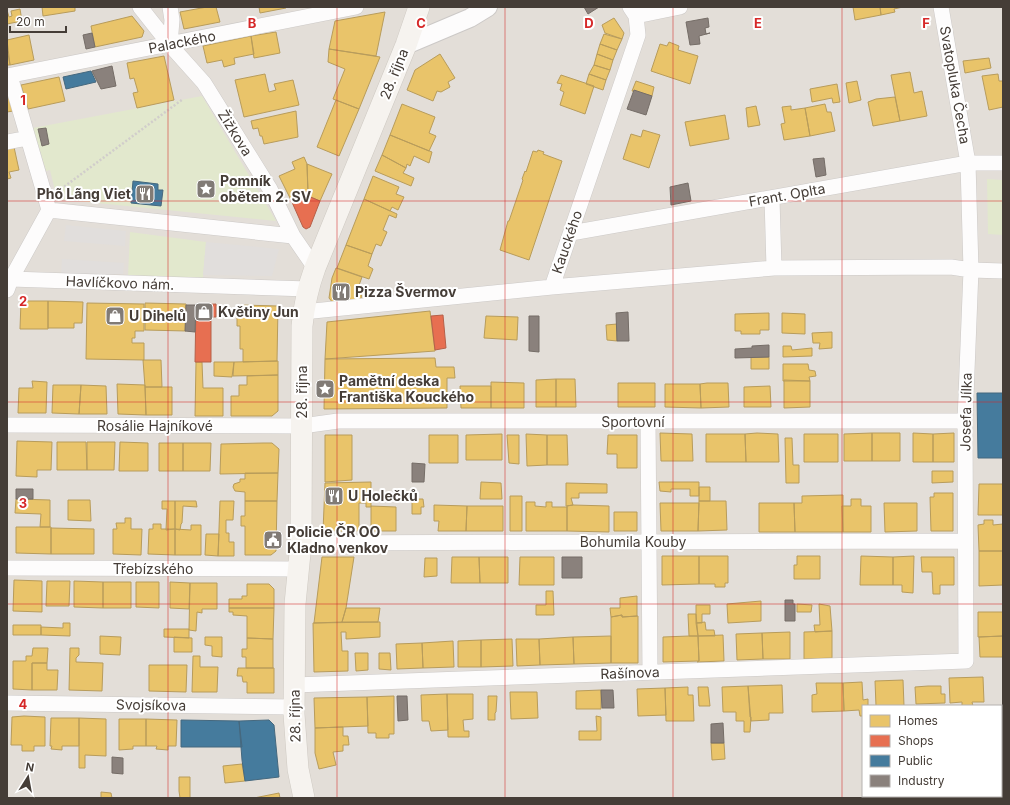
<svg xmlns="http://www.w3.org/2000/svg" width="1010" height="805" viewBox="0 0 1010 805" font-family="Inter,sans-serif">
<rect width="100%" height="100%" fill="#f0edeb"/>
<path fill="#e3ded8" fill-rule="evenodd" d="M7 7H1003V798H7ZM863 706H1001V796H863Z"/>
<path fill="#e2e8cd" d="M202 96 276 221 57 199 50 170 46 171 33 128Z
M987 179 1003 180V235L988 234Z
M130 232 206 242 203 278 128 276Z"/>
<path fill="#e1dedc" d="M66 225 126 231 125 246 64 241Z
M206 242 279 249 272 276 203 275Z
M62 259 124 263 123 274H61Z"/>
<path fill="#e9c46a" stroke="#b89c5b" d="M42 7H75V11L43 16Z
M207 7H216L220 22 184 29 180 12Z
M259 7H286V8L260 13Z
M853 7H880L881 15 855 20Z
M880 7H903L894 9 895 12 881 15Z
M20 9 22 21 7 24V10L9 17 12 16 11 11Z
M385 12 376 56 329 49 335 21Z
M132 16 144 31 142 37 95 47 91 26Z
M614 18 624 33 622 39 605 33 602 25Z
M276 32 280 53 254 58 251 36Z
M604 34 622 39 617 50 600 44Z
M29 35 34 60 10 65 7 40Z
M251 36 254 54 234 58 235 64 224 67 222 60 207 63 203 46Z
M669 42 679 46 678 50 698 56 690 84 651 71 660 44 667 46Z
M600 44 617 50 613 60 597 54Z
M7 48 10 65H7Z
M329 49 380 57 359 109 333 99 345 69 328 62Z
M440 54 455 78 448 82 450 87 441 92 437 91 433 101 407 90 415 70Z
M597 54 613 60 610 70 594 65Z
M164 56 174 100 137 108 133 93 138 92 134 78 130 79 127 63Z
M989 58 991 68 965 73 963 61Z
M594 65 610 70 606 80 589 74Z
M910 72 914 93 922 91 927 116 900 121 891 75Z
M265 74 269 92 276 90 274 84 293 80 299 105 244 117 235 80Z
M589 74 606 80 603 90 586 84Z
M998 74 999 81H1003V107L989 110 982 76Z
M561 75 594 86 585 114 560 105 564 92 560 90 562 84 557 83Z
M59 77 65 101 28 109 21 85Z
M636 81 654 87 652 96 632 91Z
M857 81 861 100 849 103 846 83Z
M837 84 840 102 833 103 832 98 812 102 810 89Z
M7 91 13 111 7 112Z
M895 97 900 121 873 126 868 102 876 99Z
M336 100 359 109 339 156 317 147Z
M402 104 435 117 429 133 436 136 429 151 390 135Z
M825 104 827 112H831L835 131 810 136 805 108Z
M756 106 760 125 748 127 746 108Z
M791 106V110L805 108 810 136 784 140 781 124 785 123 782 107Z
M296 111 298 137 264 144 262 136H260L258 128 253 129 251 121Z
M725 115 729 139 690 146 685 122Z
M643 130 660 135 649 168 623 159 631 134 641 137Z
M390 135 432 152 429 163 414 156 410 166 407 164 406 168 382 155Z
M14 147 19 170 9 172 11 178 7 179V149Z
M538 150 544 152 543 154 562 161 529 260 500 250 508 221H509L523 180 522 179 525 171 526 172 533 151 537 152Z
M382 155 406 168 403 173 414 178 411 186 375 171Z
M304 157 307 164 308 191 291 200 279 176 295 169 292 162Z
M307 164 332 174 320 201 308 196Z
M373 176 399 187 396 194 404 197 398 210 392 207 390 211 364 199Z
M364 199 397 214 396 218 389 215 383 230 387 232 381 246 376 244 372 254 346 245Z
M346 245 372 254 368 266 373 269 369 279 337 268Z
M336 268 362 277 358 288 362 290 361 300 333 303 329 298 332 278Z
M21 301H48V329H20Z
M48 301 83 302 82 323H74V328H48Z
M87 303 144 304V331H135V338H132V343H144V360L86 359Z
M145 303 186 304V331L145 330Z
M240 305 278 306 277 361 243 362V349H240V326H237V316Z
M430 311 435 351 325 359 327 322Z
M769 313V330H760V334H741V331H735V314Z
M782 313 805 314V334L782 333Z
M486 316 518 317 517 340 484 338Z
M617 324V341L607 340 606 325Z
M832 332V348L819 349 820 343H813L812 333Z
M783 346H791L792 350 812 348V356L783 357Z
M751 357H769V369H751Z
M435 358 436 367H454L455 378H447V408L324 409 325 359Z
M143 360H161L162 387H145Z
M278 361V375L233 376 234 362Z
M196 362H202L203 388H223V416H195Z
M214 362H234L232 377 214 376Z
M783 364H808L809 370 815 371 816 376 809 377 810 381H783Z
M278 375V411L272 416H231V396H239V385H247V376Z
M556 379H575L576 407H556Z
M556 379V407H536V380Z
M784 380 810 381V407L784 408Z
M32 381 47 382 46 413H18L19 388H33Z
M491 382 524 383V408H491Z
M618 383H655V407H618Z
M707 383H728L729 407 701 408 700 384Z
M117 384 145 385 146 415 118 414Z
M665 384H700L701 408 665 407Z
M53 385H81L79 414 52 413Z
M81 385 106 386 107 414H79Z
M460 386H491V408H461Z
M770 386 771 407H744V387Z
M145 387H172V415H146Z
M660 433 692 434 693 461H661Z
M757 433 778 434 779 462H746L745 434Z
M872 433H900V461H872Z
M872 433V461H844V434Z
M913 433 933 434V462H913Z
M954 433V462H933V434Z
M502 434V460H466V435Z
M526 434 547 435V465L527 466Z
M706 434H745L746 462H706Z
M804 434H838V462H804Z
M325 435H352V480L325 482Z
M429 435H458V463H429Z
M507 435H519V464L509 463Z
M547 435H567L568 465H547Z
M608 435H637V468H617V454H607Z
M785 438H792L793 465H799V483H786Z
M17 441 52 442 51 470H37V477L16 476Z
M57 442H86L87 470H57Z
M87 442H115L114 470H87Z
M120 442 148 443V471H119Z
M159 443H183V471H159Z
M183 443H211L210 471H183Z
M263 443H272L279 449 278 473 220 474 221 444Z
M932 471H953V482L932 483Z
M245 473H278L277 501H245V492L235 491 233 487 234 484 240 482V479H245Z
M371 482V507H366V503H359V531H323L325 483Z
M481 482 501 483 502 499H480Z
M659 482H699V496H690V489H671V492L660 491Z
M566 483 607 484V493H579V498H571L573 505 566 506Z
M979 484H1003V515H978Z
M699 487H710V501H699Z
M934 493H953V531H931L930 497H934Z
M843 495V532H795L794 503H802V496Z
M510 496H522V531H510Z
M16 499 50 500V527H40L41 514 15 513Z
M412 499H423L424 507H421V514H412Z
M851 499H861V506H871V532H843L842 506H851Z
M68 500H90L91 521 68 520Z
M162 501H175V529L166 530 167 509H162Z
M175 501H196L197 507 183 506 182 523 181 524 180 530 175 529Z
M220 501H234L233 520H226V533H229V542H234V556H218Z
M245 501H277L276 551 271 555H245V526H241V516H245Z
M699 501H726L727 530 698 531Z
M526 502H535V506L546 507V502H552V507H567V531H526Z
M660 503H699L698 531H661Z
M759 503H794L795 532H759Z
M884 503H917V531L885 532Z
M434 505 467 506 466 531H438L439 521H434Z
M573 505 609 506V532L567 531V506Z
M371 506 396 507V531H371Z
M467 506H503V531H466Z
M614 512H637V531H614Z
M125 518H131V529H142L141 555 113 554V529H117L116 523H125Z
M984 520H993V525L1003 524V551H979L978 525 984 524Z
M153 524H161V529H175V555L148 554 149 529H153Z
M191 525H201V555H175V529L191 530Z
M16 527H51V554L16 553Z
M51 528 94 529V554H51Z
M206 534H219L218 556 205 555Z
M979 551H1003V585L979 586Z
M662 556H699V584L662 585Z
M699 556H728V583H725V587H715V584H699Z
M797 556H820V579H794V565H797Z
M861 556 893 557V585H860Z
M914 556 913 593 902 592V585H893V557Z
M322 557H354L346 608 342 622 314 623Z
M452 557H479L480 583H451Z
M479 557H508V583H480Z
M520 557H554V585H519Z
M921 557H954V585H940V594H933L932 572H922Z
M425 558H437V576L424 577Z
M14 580 42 581V612L13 611Z
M47 581H70L69 606H46Z
M74 581 103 582V608L74 607Z
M103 582H131V608H103Z
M136 582H159V608L136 607Z
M170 582 190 583 189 609 170 608Z
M190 583H217V609H202V613L197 612 196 631 189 630V629Z
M247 584H269L274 589V608H229V599H242V596H247Z
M546 591H553L554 615H536V605H546Z
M637 596V616L622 617V615L611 617 610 608H620V598Z
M761 601V621L728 623 727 604Z
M797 604 812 605 811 612H797Z
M819 604 830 606 832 631 815 632 814 625H820Z
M696 605H710V614H702V623H696Z
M229 608H274L273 639 247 638V616L233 615V612H229Z
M346 608H380L378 622H342Z
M978 612H1003V636L978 637Z
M688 614H696L698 636H689Z
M622 615V617L638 616V663H611V617Z
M380 622V637L346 639V632H341L342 651H348V671L314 672 313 623Z
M705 622 706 630H714L715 636H698L696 623Z
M63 623H70V636L41 635V627L63 628Z
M13 625H41V635H13Z
M164 629H189V638L164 637Z
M832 631V658L804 659V632Z
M790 632V659H763L762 633Z
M762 633 763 659 737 660 736 634Z
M723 635 724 661 697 662 699 661 698 636Z
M100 636 121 637 120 655 100 654Z
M611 636V663L574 664 573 637Z
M689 636H698L699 661 663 662V637Z
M1003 636V657H980L979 637Z
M174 637 192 638V652H174Z
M205 637H222V657L212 656V646L205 645Z
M573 637 574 664 540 665 539 639Z
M247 638 273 639V668H246V657H242V649H247Z
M512 639 513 666 481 667V640Z
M516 639H539L540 665 517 666Z
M481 640V667H458V641Z
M453 641 454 667 423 668 422 643Z
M422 643 423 668 397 669 396 644Z
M33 648H48L47 663H32V690L13 689V661H26V656H32Z
M70 648H79V655L76 658V662L103 663 102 691 69 690Z
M355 653H368V670L356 671Z
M379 653H390L391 670 379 669Z
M193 656H200V667H218L217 692H192Z
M32 663H47V670H58L57 690H32Z
M149 665H187L186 692 149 691Z
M238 668H274V693H247V682H243L242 676H237Z
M983 677 984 702H972L973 706H962V702L950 703 949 678Z
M903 680 904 706H876L875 681Z
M862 682 863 700 868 699V706H863V716H860L859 710 844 711 843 683Z
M816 683H843L844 711 812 712V695L817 694Z
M782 685 783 713H769V720L751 721 748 686Z
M748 686 750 717H751L750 732H744V721H736V712H723L722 687Z
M928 686H941V694H945V703L916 704 915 687Z
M688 687V695H693L694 721H666L665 688Z
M698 687H708L710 706H699Z
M665 688 666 715 638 716 637 689Z
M601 690V709H576V691Z
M510 692H537L538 718 511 719Z
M447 694H473V719L463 720 464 731H469V737H448Z
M447 694 448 730 431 731 429 721H422L421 695Z
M394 696V734H389V738H376V733H368L367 697Z
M488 696H497L496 712 495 713V720H488Z
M367 697 368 726 315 728 314 698Z
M24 716 45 717V746H34V751H22V745H11L12 717Z
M596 716 601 717V740H579V731H597Z
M51 718H79V746H62V750L51 749 52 746H50Z
M79 718 106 719V756L85 755V768H79Z
M119 719H146V746H133V749L119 750Z
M146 719 177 720 176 746H168V750L156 749 157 746H146Z
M343 727V736H348L349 745H343V751L333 752 336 765 319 769 315 753V728Z
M711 743H724L725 759 712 760Z
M242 764 245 781 225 783 223 766Z
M179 777H190V798H180L179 791Z
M101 792 111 793 112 798H101Z
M279 793 280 798H254Z"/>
<path fill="#e76f51" stroke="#b66049" d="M308 191V196L320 201 310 227 306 229 303 227 291 200Z
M216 304V317H211V362H195L196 305Z
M443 315 446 348 435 350 431 316Z"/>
<path fill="#457b9d" stroke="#45687e" d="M91 71 96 82 66 89 63 77Z
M133 181 158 184V190H163L161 206 131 203Z
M977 393H1003V458H978Z
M181 720 239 721 242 747H181Z
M269 720 274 725 279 777 245 781 242 760 239 721Z"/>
<path fill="#8a817c" stroke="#756d67" d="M584 7H599L588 14Z
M708 18 709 27 705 28 706 34 710 33 699 36 700 44 690 45 686 22Z
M92 33 95 47 86 49 83 35Z
M112 66 116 86 101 89 92 71Z
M634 90 652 96 646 115 627 109Z
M46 128 49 144 42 146 38 129Z
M824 158 826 175 816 177 813 159Z
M688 183 691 201 671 205 670 187Z
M186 305H196L195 332 185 331Z
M628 312 629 341H617L616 313Z
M529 316H539V352L529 351Z
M769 345V357L735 358V349L752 348V346Z
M412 463 425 464 424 482H412Z
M16 489H33V499H16Z
M562 557H582V578H562Z
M785 600H793V604H795V621H785Z
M601 690H613L614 708H602Z
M397 696H407L408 720 398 721Z
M723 723 724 743H711V724Z
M112 757 123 758V774L112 773Z"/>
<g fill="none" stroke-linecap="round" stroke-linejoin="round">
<g stroke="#ccc9c7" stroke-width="16">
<path id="minor" d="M140 7 170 45 204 83 270 189 293 236 315 268
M636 16 680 7
M170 45 172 20 170 7
M7 76 356 7
M7 142 28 138
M772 198 774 268
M49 210 293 236
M571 233 968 163H1003
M11 279 308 289
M552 287 638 35 636 16 630 7
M7 290 11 279 49 210 10 76
M303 312 552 287 774 268 951 267 971 270 1003 271
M648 422 650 672
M7 425 302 426 338 421H965
M301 543 965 541
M7 568 298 569
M294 685 966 661 965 421 971 270 968 163 941 7
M7 703 294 707"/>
</g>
<g stroke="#ccc9c7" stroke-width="20">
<path id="tertiary" d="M406 45 470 18 488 7"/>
</g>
<g stroke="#cec9c2" stroke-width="22">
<path id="secondary" d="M304 798 298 769 294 714 295 604 301 543 302 326C304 306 308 287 315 268L406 45 419 7"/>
</g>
<path stroke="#d1cdcb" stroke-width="2.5" stroke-dasharray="2 2" stroke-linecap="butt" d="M61 189 183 99"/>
<use href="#minor" stroke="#fdfcfc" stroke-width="15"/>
<use href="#tertiary" stroke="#fdfcfc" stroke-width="18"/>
<use href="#secondary" stroke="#f6f3ef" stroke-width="21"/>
</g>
<path fill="none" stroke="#d62828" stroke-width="1" stroke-opacity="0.55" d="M168 7V798M337 7V798M505 7V798M673 7V798M842 7V798M7 201H1003M7 402H1003M7 604H1003"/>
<defs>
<g id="sight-square" transform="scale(1)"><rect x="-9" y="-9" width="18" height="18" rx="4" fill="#817b76" stroke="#fff"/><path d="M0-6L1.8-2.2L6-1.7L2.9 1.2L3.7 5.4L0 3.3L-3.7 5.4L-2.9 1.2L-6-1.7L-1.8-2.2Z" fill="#fff"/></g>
<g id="restaurant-square" transform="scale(1)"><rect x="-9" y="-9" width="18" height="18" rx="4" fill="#817b76" stroke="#fff"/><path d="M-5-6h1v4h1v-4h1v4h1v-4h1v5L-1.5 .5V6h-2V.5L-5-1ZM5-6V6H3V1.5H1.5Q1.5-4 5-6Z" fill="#fff"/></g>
<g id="shop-square" transform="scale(1)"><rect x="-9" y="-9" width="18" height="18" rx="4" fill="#817b76" stroke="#fff"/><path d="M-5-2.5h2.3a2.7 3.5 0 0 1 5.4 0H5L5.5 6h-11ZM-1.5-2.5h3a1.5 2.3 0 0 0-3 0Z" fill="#fff"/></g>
<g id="civic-square" transform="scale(1)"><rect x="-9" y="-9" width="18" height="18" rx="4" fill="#817b76" stroke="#fff"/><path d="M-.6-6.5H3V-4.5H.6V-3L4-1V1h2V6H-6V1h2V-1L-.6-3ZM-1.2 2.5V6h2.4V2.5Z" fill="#fff"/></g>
</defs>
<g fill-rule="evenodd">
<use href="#sight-square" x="206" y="189"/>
<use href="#restaurant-square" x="145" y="194"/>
<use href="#restaurant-square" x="341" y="292"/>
<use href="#shop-square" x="204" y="312"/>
<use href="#shop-square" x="115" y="316"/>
<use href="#sight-square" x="325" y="389"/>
<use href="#restaurant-square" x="334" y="496"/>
<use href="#civic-square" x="273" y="540"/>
</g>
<g text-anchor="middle" stroke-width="4" stroke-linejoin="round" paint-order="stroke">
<g font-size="14" fill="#453d37" stroke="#fff">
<text transform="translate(182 42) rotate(-11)" y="5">Palackého</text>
<text transform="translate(394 74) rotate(-68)" y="5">28. října</text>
<text transform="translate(955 85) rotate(80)" y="5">Svatopluka Čecha</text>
<text transform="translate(235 133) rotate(58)" y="5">Žižkova</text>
<text transform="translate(787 195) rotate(-10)" y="5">Frant. Oplta</text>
<text transform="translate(567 242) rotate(-71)" y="5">Kauckého</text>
<text transform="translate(120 283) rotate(2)" y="5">Havlíčkovo nám.</text>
<text transform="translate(302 392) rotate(-90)" y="5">28. října</text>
<text transform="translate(966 412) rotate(-89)" y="5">Josefa Jílka</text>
<text x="633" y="427">Sportovní</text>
<text x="155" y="431">Rosálie Hajníkové</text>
<text x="633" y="547">Bohumila Kouby</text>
<text x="153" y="574">Třebízského</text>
<text transform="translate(630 673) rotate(-2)" y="5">Rašínova</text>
<text transform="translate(151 705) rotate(1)" y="5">Svojsíkova</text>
<text transform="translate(295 716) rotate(-91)" y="5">28. října</text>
</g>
<g font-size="14" font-weight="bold" fill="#453d37" stroke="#fff" text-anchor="start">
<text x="220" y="186">Pomník<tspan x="220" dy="16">obětem 2. SV</tspan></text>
<text x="131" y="199" text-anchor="end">Phõ Lãng Viet</text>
<text x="355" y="297">Pizza Švermov</text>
<text x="218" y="317">Květiny Jun</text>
<text x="129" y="321">U Dihelů</text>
<text x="339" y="386">Pamětní deska<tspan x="339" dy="16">Františka Kouckého</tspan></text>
<text x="348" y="501">U Holečků</text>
<text x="287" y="537">Policie ČR OO<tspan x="287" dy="16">Kladno venkov</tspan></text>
</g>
</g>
<g font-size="13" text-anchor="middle" font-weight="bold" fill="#d62828" stroke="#fff" stroke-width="4" stroke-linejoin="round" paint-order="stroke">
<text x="252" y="28">B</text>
<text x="421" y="28">C</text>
<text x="589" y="28">D</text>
<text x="758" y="28">E</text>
<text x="926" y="28">F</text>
<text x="23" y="105">1</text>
<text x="23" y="306">2</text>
<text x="23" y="508">3</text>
<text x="23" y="709">4</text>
</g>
<rect width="1010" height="805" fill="none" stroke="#453d37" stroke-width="16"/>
<rect x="862" y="705" width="140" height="92" fill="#ffffff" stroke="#b5b1af"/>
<rect x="870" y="715" width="20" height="12" fill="#e9c46a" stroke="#b5b1af"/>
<text x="898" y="725" font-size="12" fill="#453d37">Homes</text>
<rect x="870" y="735" width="20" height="12" fill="#e76f51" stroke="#b5b1af"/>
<text x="898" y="745" font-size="12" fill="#453d37">Shops</text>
<rect x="870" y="755" width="20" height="12" fill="#457b9d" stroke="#b5b1af"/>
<text x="898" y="765" font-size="12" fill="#453d37">Public</text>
<rect x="870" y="775" width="20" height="12" fill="#8a817c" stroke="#b5b1af"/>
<text x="898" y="785" font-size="12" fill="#453d37">Industry</text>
<g transform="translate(28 777) rotate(11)" stroke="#ffffff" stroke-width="3" paint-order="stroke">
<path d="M0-3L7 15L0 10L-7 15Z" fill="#453d37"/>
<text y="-6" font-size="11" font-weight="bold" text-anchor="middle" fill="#453d37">N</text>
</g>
<path d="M10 26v6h56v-6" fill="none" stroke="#453d37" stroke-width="2"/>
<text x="16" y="26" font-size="12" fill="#453d37" stroke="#ffffff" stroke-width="3" paint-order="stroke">20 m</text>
</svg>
